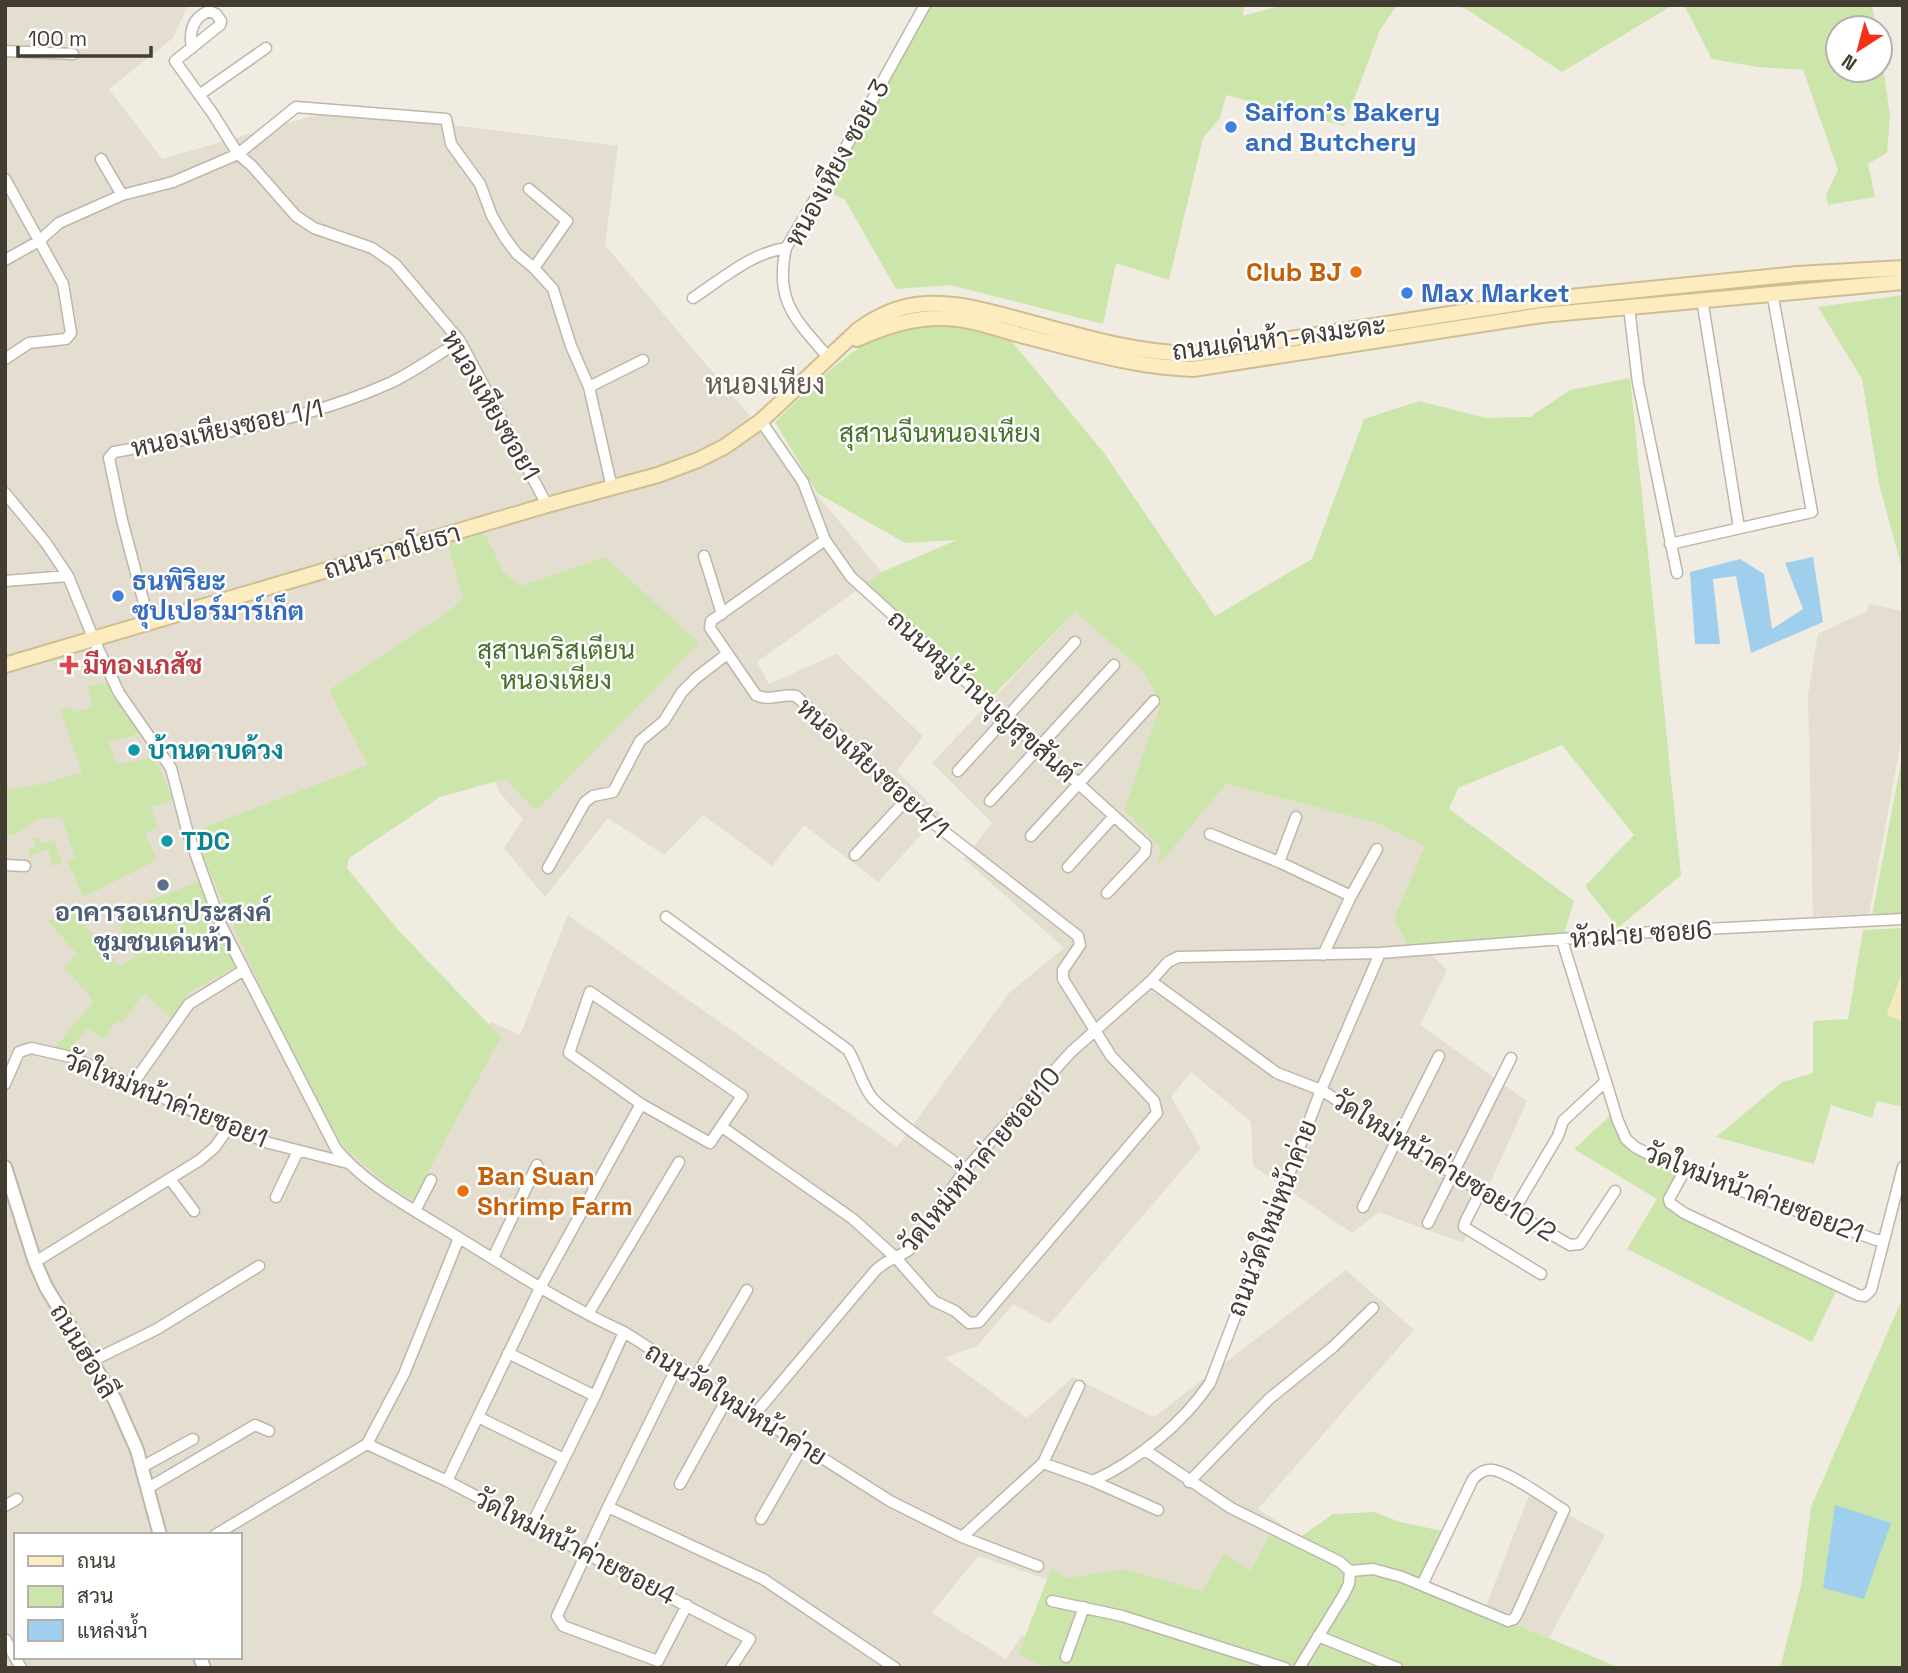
<svg xmlns="http://www.w3.org/2000/svg" width="1908" height="1673" viewBox="0 0 1908 1673" font-family="'Space Grotesk',Sarabun,sans-serif">
<rect width="100%" height="100%" fill="#f1ece2"/>
<path fill="#e4ded0" fill-rule="evenodd" d="M5 5H188L173 38 109 89 162 159 333 110 618 146 605 245 882 572 757 662 769 684 836 654 923 736 897 771 940 814 878 882 804 825 772 866 703 815 664 855 608 818 545 897 504 848 523 819 499 792 440 642 381 778 209 841 406 1184 491 1022 520 1035 568 915 897 1147 1009 993 1064 948 964 859 992 823 932 763 1075 612 1143 671 1183 743 1158 865 1226 784 1377 823 1426 846 1395 919 1447 970 1420 1025 1527 1101 1463 1243 1379 1212 1352 1233 1253 1166 1251 1122 1191 1072 1171 1097 1201 1148 1050 1324 1013 1304 977 1346 945 1358 1027 1418 1073 1377 1154 1417 1346 1270 1414 1330 1258 1509 1289 1529 1236 1613 1067 1586 978 1556 932 1613 1006 1659 1022 1635 1095 1668H5ZM16 1535H240V1657H16Z
M1869 604 1903 611V731L1869 914 1813 916 1808 695 1818 634 1867 611Z
M1530 1493 1605 1535 1549 1638 1484 1611Z"/>
<path fill="#cce5ab" d="M924 5H1244L1243 16 1283 5H1397L1380 30 1344 126 1226 95 1220 118 1203 138 1169 280 1116 263 1103 324 950 285 896 289 845 200 822 188Z
M1454 5H1673L1562 72 1466 9Z
M1684 5H1872L1876 28H1838V70H1880V47L1890 115 1887 153 1868 164 1875 197 1828 205 1826 194 1838 170 1803 70 1758 67 1712 59Z
M1903 295V572L1879 484 1862 379 1818 307Z
M953 324 1009 338 1104 453 1215 616 1312 559 1364 419 1419 401 1486 418 1530 417 1570 390 1630 378 1681 875 1618 928 1585 886 1634 835 1562 745 1458 788 1449 809 1574 901 1562 940 1411 951 1394 919 1425 846 1377 823 1226 784 1157 867 1161 848 1124 810 1161 704 1143 671 1075 612 988 701 862 586 882 572 957 540 905 543 817 493 775 422C807 392 839 356 879 337 902 326 928 326 953 324Z
M485 533 503 572 521 586 605 557 699 643 536 811 505 779 440 797 349 858 347 868 399 931 501 1037 413 1200 390 1187 342 1145 266 999 192 832 368 765 329 690 443 616 463 599 448 544Z
M108 683 113 695 119 699 142 733 108 742 117 764 155 757 173 800 151 807 158 828 145 833 157 860 83 897 68 861 75 858V855L62 819C46 813 26 824 15 835L5 834V790L46 783 82 772 61 710 70 707 73 712 89 708 92 704 87 686Z
M1903 752V919L1871 921Z
M39 838 40 844 55 840 58 855H60L63 863 52 866 48 849 30 856 28 849 36 847 33 839Z
M202 880 239 965 189 992 173 1019 144 993 122 1023 116 1021 104 1039 87 1028 68 1053 54 1049 93 1002 90 996 64 967 77 954 48 921 80 907 83 916 79 921 97 938 120 967 137 955 115 919 128 909Z
M1903 928V970L1887 1014 1903 1021V1107L1877 1101 1872 1118 1831 1105 1814 1164 1716 1137 1782 1082 1813 1073V1021L1848 1019 1863 930Z
M1612 1114 1619 1138 1629 1149 1679 1175 1666 1199 1667 1209 1836 1291 1812 1342 1627 1249 1657 1199 1574 1149Z
M1903 1297V1668H1780L1801 1586 1811 1507Z
M1374 1512 1400 1522 1447 1532 1422 1585 1620 1668H1048L1018 1655 1051 1569 1068 1578 1124 1569 1202 1591 1224 1554 1251 1571 1271 1532 1300 1537 1333 1514Z"/>
<path fill="#f5e8bd" d="M1903 970V1021L1887 1015Z"/>
<path fill="#9fcfed" d="M1813 557 1823 622 1751 653 1736 576 1713 579 1720 644H1695L1690 572 1740 559 1764 574 1772 629 1803 609 1785 563Z
M1835 1505 1891 1523 1864 1599 1823 1588Z"/>
<g fill="none" stroke-linecap="round" stroke-linejoin="round">
<g stroke="#beb6a8" stroke-width="13">
<path id="minor" d="M192 48C189 32 192 18 209 11L216 14 221 21 220 25 175 61 213 114 238 154 252 166 296 216 314 228 372 248 395 264 460 341 547 505
M5 51 73 54
M199 95 266 48
M101 159 122 195
M5 179 63 284 71 333 66 339 29 343 5 359
M529 189 567 221 534 268
M5 260 39 241 59 223 122 195 173 182 238 154 296 107 446 119 451 144 480 184 492 216 505 238 517 254 534 268 553 289 571 346 589 387 612 488
M693 298C722 279 751 253 786 248
M1702 299 1739 528
M1629 307 1638 383 1677 573
M828 357C796 320 774 301 786 248L850 140 925 5
M589 387 643 360
M761 421 803 482 825 540 851 577 1146 845 1145 853 1107 893
M5 493 46 543 68 576 94 640 119 693 171 768 187 830 221 925 336 1149C365 1184 409 1207 448 1231 505 1266 563 1304 624 1332L890 1501 962 1537 1043 1463 1093 1481C1137 1461 1183 1423 1210 1383L1321 1090 1380 953
M1670 544 1812 512 1772 292
M704 556 722 614
M5 581 68 576
M149 622 122 520 109 458 114 452C207 436 304 422 392 382 415 371 438 354 460 341
M958 771 1075 642
M990 801 1114 665
M1210 834 1279 862 1351 896
M1031 836 1154 701
M855 855 907 799
M1279 862 1296 817
M5 865 25 866
M1068 867 1114 816
M548 868 585 802 593 796 613 792 640 741 664 721 682 692 696 678 727 654
M666 917 848 1050C858 1066 862 1086 873 1099 898 1124 936 1148 965 1170
M1562 940 1618 1121 1626 1139 1635 1147 1668 1164 1876 1240H1884
M1323 955 1351 896 1377 849
M1151 981 1277 1073 1321 1090 1513 1212 1570 1245 1580 1244 1615 1191
M5 1084 19 1052 31 1048 71 1057 229 1127 269 1143 348 1163
M132 1085 189 1004 244 970
M722 1127 853 1219 896 1258 934 1301 955 1311 969 1323 979 1322 1157 1113 1154 1101 1111 1056 1063 979V970L1080 945 1078 936 932 822 796 696C782 693 769 702 756 695L710 628 711 621 825 540
M1685 1170 1669 1199 1670 1203 1684 1213 1858 1295 1865 1296 1871 1290 1903 1167
M170 1179 194 1211
M1481 1191 1465 1222 1464 1227 1541 1274
M276 1197 298 1151
M1363 1207 1439 1056
M415 1211 431 1180
M1513 1212 1558 1136 1563 1121 1606 1081
M1428 1223 1511 1058
M493 1258 537 1165
M35 1262 200 1160 215 1147 229 1127
M588 1314 679 1162
M508 1353 595 1396
M92 1361 157 1329 259 1266
M677 1367 608 1507 557 1616 563 1626 658 1661 687 1605
M695 1378 747 1290
M755 1414 875 1271C887 1259 895 1259 909 1250L965 1170 1071 1052 1151 981 1168 962 1178 957 1380 953 1665 931 1903 919
M478 1417 564 1459
M367 1444 447 1481 750 1639 731 1668
M1145 1450 1231 1508 1340 1562 1350 1571 1349 1584 1343 1596 1299 1668
M1043 1463 1079 1386
M142 1467 193 1439
M447 1481 541 1286 641 1104 710 1143 742 1096 590 992 569 1053 641 1104
M1093 1481 1158 1510
M1189 1482 1269 1399 1333 1347 1373 1308
M680 1484 727 1399
M148 1488 255 1425 269 1431
M5 1506 17 1499
M608 1507 763 1579 895 1668
M761 1519 803 1446
M532 1524 595 1396 624 1332
M215 1535 367 1444 404 1374 459 1238
M962 1537 1038 1566
M1350 1571 1373 1569 1402 1577 1508 1621 1514 1619 1517 1614 1564 1510C1548 1500 1511 1473 1493 1470 1484 1469 1479 1473 1473 1479L1422 1585
M1052 1601 1122 1616 1285 1668
M1318 1636 1397 1668
M5 1639 21 1668
M1066 1657 1084 1607"/>
</g>
<g stroke="#beb6a8" stroke-width="16">
<path id="tertiary" d="M5 1167 35 1262 46 1287 115 1400 137 1450 160 1535
M200 1657 204 1668"/>
</g>
<g stroke="#d0be93" stroke-width="18">
<path id="secondary" d="M857 339C885 326 913 317 945 318 972 319 998 329 1024 336 1080 350 1135 367 1193 369L1542 315 1903 282
M5 665 547 505 658 475 698 460 724 447 761 421 858 330C876 317 894 308 916 305 951 300 987 311 1021 320 1077 335 1133 353 1193 354L1540 300 1797 274 1903 268"/>
</g>
<use href="#minor" stroke="#fff" stroke-width="10"/>
<use href="#tertiary" stroke="#fff" stroke-width="12"/>
<use href="#secondary" stroke="#fdecc0" stroke-width="14"/>
</g>
<g fill="#3f7fe0" stroke="#fff" stroke-width="2.5">
<circle cx="1231" cy="127" r="7"/>
<circle cx="1407" cy="293" r="7"/>
<circle cx="118" cy="596" r="7"/>
</g>
<g fill="#e8710a" stroke="#fff" stroke-width="2.5">
<circle cx="1356" cy="272" r="7"/>
<circle cx="463" cy="1191" r="7"/>
</g>
<path fill="#e0444e" stroke="#fff" stroke-width="2.5" d="M65.5 654.5h7v7h7v7h-7v7h-7v-7h-7v-7h7z"/>
<g fill="#0f9aa8" stroke="#fff" stroke-width="2.5">
<circle cx="134" cy="750" r="7"/>
<circle cx="167" cy="841" r="7"/>
</g>
<circle fill="#5c6f8a" stroke="#fff" stroke-width="2.5" cx="163" cy="885" r="7"/>
<g text-anchor="middle" stroke-width="5" stroke-linejoin="round" paint-order="stroke">
<g font-size="26" font-weight="bold" fill="#366cbe" stroke="#fff" text-anchor="start">
<text x="1245" y="121">Saifon's Bakery<tspan x="1245" dy="30">and Butchery</tspan></text>
<text x="1421" y="302">Max Market</text>
<text x="132" y="590">ธนพิริยะ<tspan x="132" dy="30">ซุปเปอร์มาร์เก็ต</tspan></text>
</g>
<g font-size="26" fill="#423c33" stroke="#fff">
<text transform="translate(837 163) rotate(-61)" y="9">หนองเหียง ซอย 3</text>
<text transform="translate(1279 338) rotate(-7)" y="9">ถนนเด่นห้า-ดงมะดะ</text>
<text transform="translate(491 405) rotate(60)" y="9">หนองเหียงซอย1</text>
<text transform="translate(227 428) rotate(-12)" y="9">หนองเหียงซอย 1/1</text>
<text transform="translate(392 551) rotate(-16)" y="9">ถนนราชโยธา</text>
<text transform="translate(982 696) rotate(42)" y="9">ถนนหมู่บ้านบุญสุขสันต์</text>
<text transform="translate(873 768) rotate(42)" y="9">หนองเหียงซอย4/1</text>
<text transform="translate(1641 934) rotate(-4)" y="9">หัวฝาย ซอย6</text>
<text transform="translate(166 1099) rotate(22)" y="9">วัดใหม่หน้าค่ายซอย1</text>
<text transform="translate(980 1160) rotate(-50)" y="9">วัดใหม่หน้าค่ายซอย10</text>
<text transform="translate(1444 1166) rotate(32)" y="9">วัดใหม่หน้าค่ายซอย10/2</text>
<text transform="translate(1754 1193) rotate(21)" y="9">วัดใหม่หน้าค่ายซอย21</text>
<text transform="translate(1272 1218) rotate(-69)" y="9">ถนนวัดใหม่หน้าค่าย</text>
<text transform="translate(84 1351) rotate(59)" y="9">ถนนฮ่องลี</text>
<text transform="translate(736 1404) rotate(32)" y="9">ถนนวัดใหม่หน้าค่าย</text>
<text transform="translate(575 1547) rotate(27)" y="9">วัดใหม่หน้าค่ายซอย4</text>
</g>
<g font-size="26" font-weight="bold" fill="#c56008" stroke="#fff" text-anchor="end">
<text x="1342" y="281">Club BJ</text>
<text x="477" y="1185" text-anchor="start">Ban Suan<tspan x="477" dy="30">Shrimp Farm</tspan></text>
</g>
<g font-size="26" fill="#467129" stroke="#fff">
<text x="940" y="442">สุสานจีนหนองเหียง</text>
<text x="556" y="659">สุสานคริสเตียน<tspan x="556" dy="30">หนองเหียง</tspan></text>
</g>
<g font-size="26" font-weight="bold" fill="#be3a42" stroke="#fff" text-anchor="start">
<text x="83" y="674">มีทองเภสัช</text>
</g>
<g font-size="26" font-weight="bold" fill="#0d838f" stroke="#fff" text-anchor="start">
<text x="148" y="759">บ้านดาบด้วง</text>
<text x="181" y="850">TDC</text>
</g>
<g font-size="26" font-weight="bold" fill="#4e5e75" stroke="#fff">
<text x="163" y="921">อาคารอเนกประสงค์<tspan x="163" dy="30">ชุมชนเด่นห้า</tspan></text>
</g>
<g font-size="28" fill="#64594b" stroke="#fff">
<text x="765" y="394">หนองเหียง</text>
</g>
</g>
<rect width="1908" height="1673" fill="none" stroke="#423c33" stroke-width="14"/>
<rect x="14" y="1533" width="228" height="126" fill="#ffffff" stroke="#b3b1ad" stroke-width="2"/>
<rect x="28" y="1556" width="35" height="10" fill="#fdecc0" stroke="#b3b1ad" stroke-width="2"/>
<text x="77" y="1568" font-size="21" fill="#423c33">ถนน</text>
<rect x="28" y="1586" width="35" height="21" fill="#cce5ab" stroke="#b3b1ad" stroke-width="2"/>
<text x="77" y="1603" font-size="21" fill="#423c33">สวน</text>
<rect x="28" y="1620" width="35" height="21" fill="#9fcfed" stroke="#b3b1ad" stroke-width="2"/>
<text x="77" y="1638" font-size="21" fill="#423c33">แหล่งน้ำ</text>
<g transform="translate(1859 49) rotate(216)"><circle r="33" fill="#ffffff" stroke="#b3b1ad" stroke-width="2"/>
<path d="M0-5L12 26L0 18L-12 26Z" fill="#f43116"/>
<text y="-10" font-size="19" font-weight="bold" text-anchor="middle" fill="#423c33">N</text>
</g>
<path d="M18 46v10h133v-10" fill="none" stroke="#423c33" stroke-width="3.5"/>
<text x="28" y="46" font-size="21" fill="#423c33" stroke="#ffffff" stroke-width="5" paint-order="stroke">100 m</text>
</svg>
